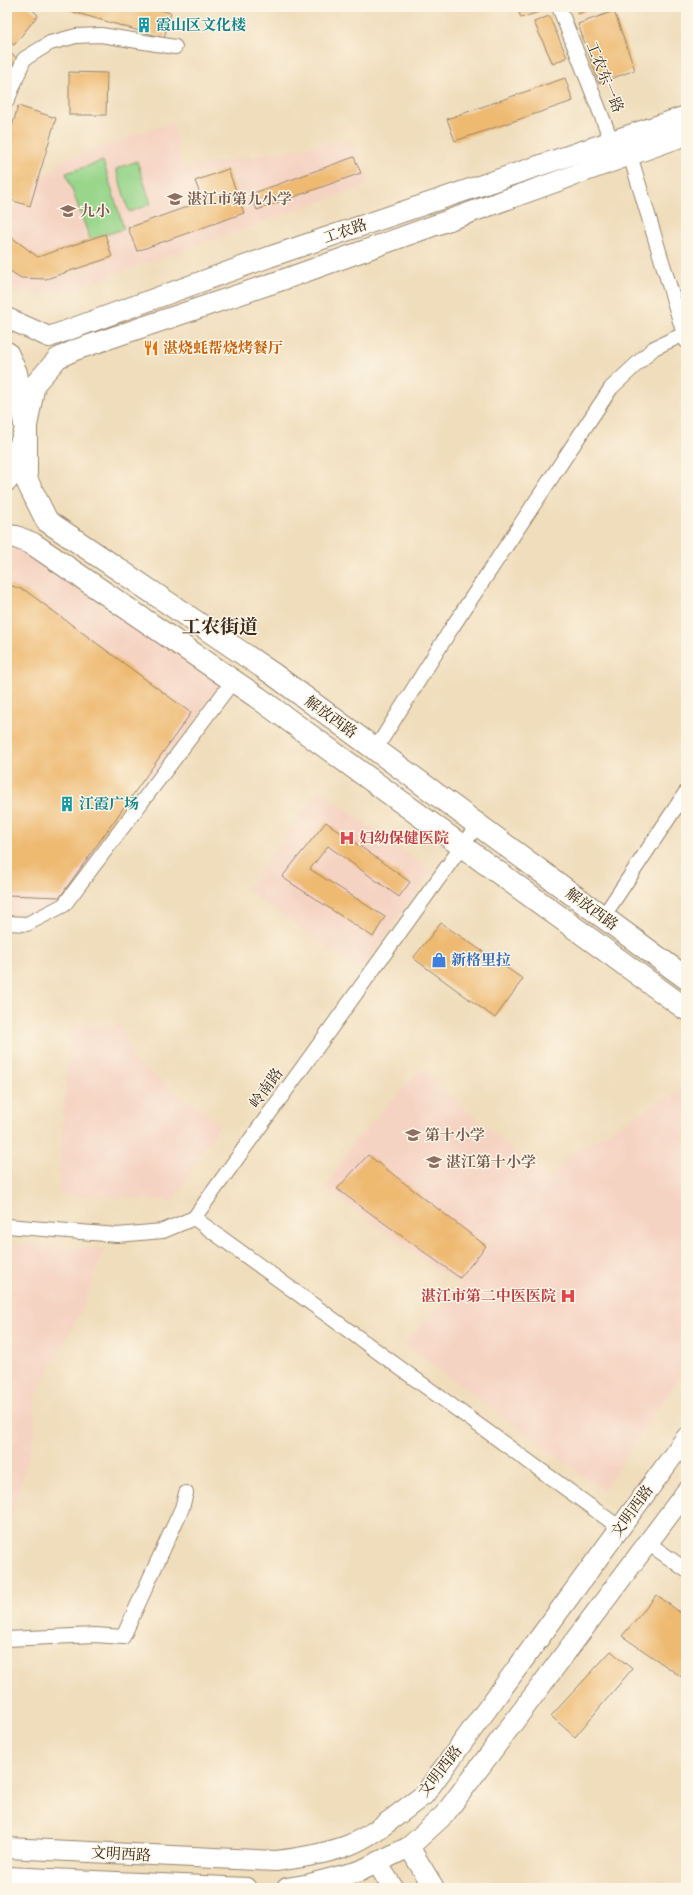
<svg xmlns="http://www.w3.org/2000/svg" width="693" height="1895" viewBox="0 0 693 1895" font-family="'IM FELL DW Pica','Noto Serif SC',serif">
<rect width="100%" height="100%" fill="#fcf5e5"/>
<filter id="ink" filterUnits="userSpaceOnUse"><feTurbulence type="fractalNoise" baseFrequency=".025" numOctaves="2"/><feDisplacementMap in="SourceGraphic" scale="8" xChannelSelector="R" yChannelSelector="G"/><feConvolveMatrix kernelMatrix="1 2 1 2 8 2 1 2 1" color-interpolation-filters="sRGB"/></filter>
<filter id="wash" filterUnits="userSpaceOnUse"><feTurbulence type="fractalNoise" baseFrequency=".012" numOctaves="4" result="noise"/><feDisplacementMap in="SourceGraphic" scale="16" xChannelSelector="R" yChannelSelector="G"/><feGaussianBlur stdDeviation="0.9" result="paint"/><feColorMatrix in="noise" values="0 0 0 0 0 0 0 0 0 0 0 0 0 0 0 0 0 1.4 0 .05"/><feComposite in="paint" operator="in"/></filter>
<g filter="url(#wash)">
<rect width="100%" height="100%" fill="#f0ddbb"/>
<path fill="#f5d3c2" d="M173 122 181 168 352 140 370 184 65 292 12 293 7 289V214L61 161Z
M7 548 24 552 220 685 62 902 26 916 7 914Z
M319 789 431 872 360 972 247 889Z
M70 1025H122L133 1060 220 1124 173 1201 58 1194Z
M422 1068 465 1109 548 1181 566 1158 686 1085V1366L603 1491 403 1343 487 1258 458 1284 326 1189 352 1144Z
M7 1244 104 1249 82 1309 35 1396V1428L11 1521H7Z"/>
<path fill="#98d68b" stroke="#6a8054" d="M103 161 124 229 90 239 66 173Z
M137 161 151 204 129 212 116 169Z"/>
<g id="blocks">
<path fill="#eeb971" d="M7 7H29L38 15 14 45 7 40Z
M56 7H150L171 13 164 38Z
M517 7H550V8L521 18Z
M575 7H595L578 14Z
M614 11 635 70 599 83 578 24Z
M549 16 567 57 553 64 534 22Z
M7 50 18 59 7 72Z
M69 72 107 73 106 115H69Z
M565 78 573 101 455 141 447 119Z
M18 106 56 118 30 206 7 199V144Z
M354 157 361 173 257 210 251 194Z
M228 169 244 213 137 251 128 228 203 201 195 181Z
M7 234 38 257 105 234 112 257 46 279 21 278 7 269Z
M7 584 26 591 191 713 60 897 7 895Z
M326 822 410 882 399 897 328 846 310 869 385 917 373 937 282 877Z
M441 923 523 979 495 1018 413 958Z
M368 1155 486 1246 460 1278 337 1189Z
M657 1595 686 1617V1680L622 1636Z
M611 1651 632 1669 575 1737 551 1716Z"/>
</g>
</g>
<g filter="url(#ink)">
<use href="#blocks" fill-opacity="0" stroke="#96846c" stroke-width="1"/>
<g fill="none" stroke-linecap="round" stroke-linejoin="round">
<g stroke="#96846c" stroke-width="16">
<path id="street" d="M559 7 615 150
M7 101 24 59 50 43 76 36 101 35 175 47
M630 155 686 341
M375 750 451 629 611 388 654 348 684 334
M603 917 686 792
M7 923 27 924 64 905 233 681
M194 1218 620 1528
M7 1226 117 1235 163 1231 194 1218 478 824
M648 1543 686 1570
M7 1639 95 1635 123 1637 182 1508 186 1493"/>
</g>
<g stroke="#96846c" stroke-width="22">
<path id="secondary" d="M7 318 49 337 269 257 686 116
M27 426 35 384 58 358 75 350 288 278 686 135
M409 1847 434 1888
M7 1848 276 1861C300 1858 326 1854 349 1845 376 1834 400 1812 424 1795L686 1438
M377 1863 393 1888
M7 1877 247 1888
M287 1888 310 1884 360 1871 409 1847 444 1815 686 1492"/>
</g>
<g stroke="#96846c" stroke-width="24">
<path id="primary" d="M7 353 16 373 26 430 7 480
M26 430V479L47 521 273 674 686 978
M7 536 16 537 33 544 257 697 686 1009"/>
</g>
<use href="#street" stroke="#fff" stroke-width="14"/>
<use href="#secondary" stroke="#fff" stroke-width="20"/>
<use href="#primary" stroke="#fff" stroke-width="22"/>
</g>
</g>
<defs>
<g id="building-bare" transform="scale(1.2)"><path d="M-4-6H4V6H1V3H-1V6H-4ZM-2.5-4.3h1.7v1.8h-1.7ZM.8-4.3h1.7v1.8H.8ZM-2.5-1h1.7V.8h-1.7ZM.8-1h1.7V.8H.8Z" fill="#0f9aa8" stroke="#fcf5e5" stroke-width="2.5" paint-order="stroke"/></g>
<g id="school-bare" transform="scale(1.2)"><path d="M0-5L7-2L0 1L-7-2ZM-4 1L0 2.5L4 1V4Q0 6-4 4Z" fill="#8d6e63" stroke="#fcf5e5" stroke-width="2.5" paint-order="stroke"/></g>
<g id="restaurant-bare" transform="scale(1.2)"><path d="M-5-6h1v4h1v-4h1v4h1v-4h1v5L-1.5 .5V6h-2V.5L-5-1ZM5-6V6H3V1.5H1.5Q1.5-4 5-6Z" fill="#e8710a" stroke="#fcf5e5" stroke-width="2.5" paint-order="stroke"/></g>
<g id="hospital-bare" transform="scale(1.2)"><path d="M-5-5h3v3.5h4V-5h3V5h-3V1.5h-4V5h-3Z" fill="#e0444e" stroke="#fcf5e5" stroke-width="2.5" paint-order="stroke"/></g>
<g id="shop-bare" transform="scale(1.2)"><path d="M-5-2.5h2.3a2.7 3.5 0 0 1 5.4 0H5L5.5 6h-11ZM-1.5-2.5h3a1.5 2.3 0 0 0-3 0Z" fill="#3f7fe0" stroke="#fcf5e5" stroke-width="2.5" paint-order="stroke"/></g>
</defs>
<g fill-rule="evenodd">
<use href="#building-bare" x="144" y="25"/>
<use href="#school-bare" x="175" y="199"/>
<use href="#school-bare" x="68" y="211"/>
<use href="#restaurant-bare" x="151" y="348"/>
<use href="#building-bare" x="67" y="804"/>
<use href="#hospital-bare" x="347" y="838"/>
<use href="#shop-bare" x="439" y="960"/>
<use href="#school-bare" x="413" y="1135"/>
<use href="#school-bare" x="434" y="1162"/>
<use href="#hospital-bare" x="568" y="1296"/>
</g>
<g text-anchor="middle" stroke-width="3" stroke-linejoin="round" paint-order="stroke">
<g font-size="15" font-weight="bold" fill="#0d838f" stroke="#fcf5e5" text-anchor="start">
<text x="156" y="30">霞山区文化楼</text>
<text x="79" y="809">江霞广场</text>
</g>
<g font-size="15" fill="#3b2a1e" stroke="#fcf5e5">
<text transform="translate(605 77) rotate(68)" y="5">工农东一路</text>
<text transform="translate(345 231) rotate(-19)" y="5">工农路</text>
<text transform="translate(331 717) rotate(36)" y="5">解放西路</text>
<text transform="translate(592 909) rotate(36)" y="5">解放西路</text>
<text transform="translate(266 1088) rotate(-54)" y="5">岭南路</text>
<text transform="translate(632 1511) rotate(-54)" y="5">文明西路</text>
<text transform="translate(440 1771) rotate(-52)" y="5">文明西路</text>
<text transform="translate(121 1854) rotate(3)" y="5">文明西路</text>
</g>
<g font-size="15" font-weight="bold" fill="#785e54" stroke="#fcf5e5" text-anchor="start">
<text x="187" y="204">湛江市第九小学</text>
<text x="80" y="216">九小</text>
<text x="425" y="1140">第十小学</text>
<text x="446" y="1167">湛江第十小学</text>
</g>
<g font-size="15" font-weight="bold" fill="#c56008" stroke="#fcf5e5" text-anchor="start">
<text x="163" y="353">湛烧蚝帮烧烤餐厅</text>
</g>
<g font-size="15" font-weight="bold" fill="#be3a42" stroke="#fcf5e5" text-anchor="start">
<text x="359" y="843">妇幼保健医院</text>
<text x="556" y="1301" text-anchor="end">湛江市第二中医医院</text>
</g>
<g font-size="15" font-weight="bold" fill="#366cbe" stroke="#fcf5e5" text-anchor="start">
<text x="451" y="965">新格里拉</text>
</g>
<g font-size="19" font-weight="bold" fill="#3b2a1e" stroke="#fcf5e5">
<text x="220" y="633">工农街道</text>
</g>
</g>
<rect width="693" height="1895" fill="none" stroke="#fcf5e5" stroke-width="24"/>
</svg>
